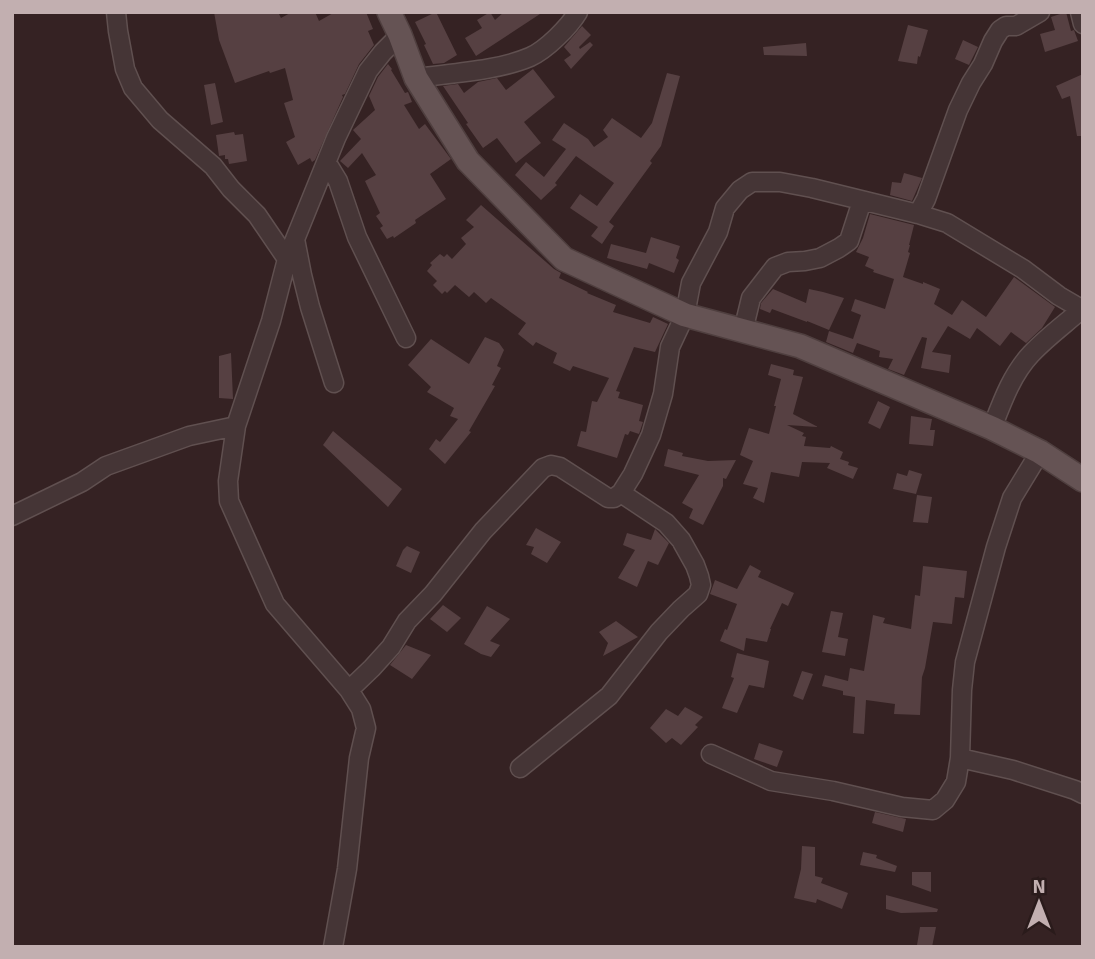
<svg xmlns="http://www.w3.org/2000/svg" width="1095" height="959" viewBox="0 0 1095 959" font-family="Signika,sans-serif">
<rect width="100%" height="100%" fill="#352223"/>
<path fill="#564042" d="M214 12H278L281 18 292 12H315L319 21 335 12H366L373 29 368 31 374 45 359 64 345 94 342 95 343 97 315 160 312 162 310 158 298 165 286 142 295 137 284 103 293 100 285 68 270 73 269 71 235 83 219 40Z
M436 12 457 55 444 63 433 64 424 45 426 44 415 22Z
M490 12 495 20 504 12H543L476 56 465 38 482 28 477 20Z
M1066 12 1071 31 1074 30 1078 41 1045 52 1040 34 1055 30 1051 17Z
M908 25 928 30 920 57 918 56 917 64 898 61Z
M582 26 591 35 579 47 580 49 590 42 593 45 571 69 564 60 571 55 564 47Z
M963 40 978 47 969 65 955 59Z
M806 43 807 56 764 55 763 47Z
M388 64 392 69 391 70 405 93 408 92 412 102 404 105 419 129 425 124 451 159 430 174 446 199 415 220 416 223 394 238 393 236 387 239 380 228 383 226 376 216 380 213 365 181 376 175 362 153 348 168 340 161 361 139 353 130 375 110 369 96 378 77Z
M533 69 555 97 524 122 541 143 516 163 497 138 483 148 466 124 468 123 443 86 458 84 464 93 478 82 497 78 506 90Z
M667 73 680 76 661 146 650 161 652 163 609 222 614 226 602 244 591 236 598 227 570 208 580 194 597 206 614 183 576 156 555 183 557 185 541 200 515 175 526 162 544 177 566 149 552 140 564 123 588 139 594 147 608 137 603 130 612 118 641 138 652 123Z
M1083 74V136H1077L1070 96 1062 99 1056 86Z
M215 83 223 122 211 125 204 85Z
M234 132 235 135 243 134 247 161 229 164 228 159H225V155L219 156 216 135Z
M904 173 922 178 912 201 890 195 892 182 901 183Z
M481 205 554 269 561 273 559 278 588 292 587 293 616 305 613 312 650 323 653 317 668 324 655 352 634 347 616 391 620 392 618 398 643 405 639 421 643 422 639 434 630 431 628 435 625 434 617 458 577 446 581 431 586 432 592 401 597 402 609 378 573 366 570 371 553 363 557 353 536 342 533 346 518 334 526 323 491 298 486 303 474 292 469 297 455 285 447 293 445 291 442 294 433 285 437 281 427 271 432 265 430 263 440 254 444 257 447 254 452 259 466 244 461 238 474 227 466 220Z
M870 214 914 225 909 245H910L908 252 910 253 903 277 923 284V282L940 289 934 304 952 315 962 300 986 317 1014 277 1055 307 1042 328 1026 343 1011 332 1000 346 977 328 970 339 948 326 932 352 951 355 949 373 921 368 927 338 922 337 904 375 888 369 893 359 879 357 880 351 857 343 853 353 826 342 829 331 853 339 861 315 851 311 855 299 885 309 894 279 873 272 874 270 865 266 869 257 856 252 863 238Z
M651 237 680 246 676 258 679 260 674 273 649 263 647 269 607 258 611 244 646 253Z
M773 289 806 303 809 289 823 292 844 298 829 330 807 321V322L772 309 770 313 760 309 761 303Z
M485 337 499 343 504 350 497 366 501 368 492 385 495 386 469 431 471 432 445 464 429 449 436 439 440 442 458 419 450 416 454 408 427 392 431 387 408 365 431 339 469 364Z
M231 353 233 399 219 398V356Z
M771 364 794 370 793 375 803 377 793 414 818 427 787 425 804 433 802 436 806 437 804 446 830 448 831 446 843 452 840 459 849 462 848 465 858 468 853 479 827 468 830 463 802 462 799 477 771 472 764 503 753 498 758 488 743 484 753 461 740 455 749 428 769 434 776 406H774L781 379 768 375Z
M878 401 890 407 880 429 868 423Z
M911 416 932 419 930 430H935L933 446 909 444Z
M333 431 402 489 388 507 323 445Z
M668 449 683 453 682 456 708 461 736 460 726 479 723 478V486L703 525 689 518 693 509 682 503 699 475 664 466Z
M909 470 922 474 916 494 893 489 897 473 907 476Z
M917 495 932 497 928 523 913 522Z
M536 528 561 542 547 563 531 554 534 547 526 545Z
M655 529 669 543 658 565 648 561 637 587 618 578 635 550 623 545 627 533 651 540Z
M407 546 420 552 411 573 396 566 403 550Z
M750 565 761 571 758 577 794 593 788 606 782 603 770 629H771L767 642 746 638 744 651 720 641 725 629 727 630 737 604 710 594 715 580 737 589Z
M923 566 967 571 964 598 955 597 952 624 933 622 925 668 922 677 920 715 894 714 895 704 866 700 864 734 853 733 855 697 843 695V691L822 686 825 675 848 681 850 668 864 671 873 615 885 618 883 623 911 629 915 595 920 596Z
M443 605 461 618 447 632 430 619Z
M487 606 510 619 490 641 500 645 491 657 481 654 464 644Z
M831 611 843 613 838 637 848 639 845 656 822 652Z
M616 621 638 637 603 656 608 643 599 632Z
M406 645 431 655 412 679 390 665Z
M737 653 769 661 764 688 749 685 737 713 722 708 734 678 731 677Z
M802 671 813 674 803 700 793 696Z
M685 707 703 717 695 725 698 727 681 745 672 738 666 743 650 728 666 709 678 716Z
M759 743 783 751 777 767 754 759Z
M875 812 906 819 903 832 872 823Z
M802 846 815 847V876L823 878 821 883 848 893 842 909 817 899 816 903 794 898 801 869Z
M863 852 877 855 876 858 897 866 895 872 860 865Z
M912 872H931V892L912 885Z
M886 895 938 909 937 912 901 913 886 909Z
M920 927H936L932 947 917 945Z"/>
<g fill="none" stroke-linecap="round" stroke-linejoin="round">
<g stroke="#605050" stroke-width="21">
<path id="minor" d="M116 12 118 31 125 69 133 88 160 120 213 166 231 189 257 215 287 259
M1080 12 1083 24
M416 78C452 73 497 71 530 57 546 50 569 27 578 12
M327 163 338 181 357 237 406 338
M918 214 926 199 958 110 971 83 983 64 993 41 1000 30 1006 26H1016L1040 12
M295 239 302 275 310 307 334 383
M743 331 751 298 775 267 788 262 805 261 820 258 839 248 849 241 862 201
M992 428C1002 402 1012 374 1031 354 1047 337 1065 324 1082 309
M12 516 82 482 106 466 189 436 236 426
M349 690 372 668 391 647 407 621 433 594 483 531 543 468 551 465 560 467 608 498H614L621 493 633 474 651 435 663 394 670 347 685 315 691 283 718 232 725 208 740 190 752 182H780L812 188 918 214 947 223 1023 269 1059 296 1083 310
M711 754 771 781 833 791 902 807 933 810 945 800 956 782 960 758 962 690 965 662 996 547 1012 498 1040 452
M960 758 1013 770 1075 790 1083 794
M520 768 609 696 659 632 681 609 698 594 701 585 699 576 695 565 681 540 666 523 621 493
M333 947 347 869 359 758 366 728 361 709 349 690 275 604 229 501 228 481 236 426 271 321 287 259 336 138 368 71 383 52 400 35"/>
</g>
<g stroke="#4f3f3f" stroke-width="26">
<path id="major" d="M389 12 400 35 416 78 468 161 564 259 685 315 800 346 992 428 1040 452 1083 480"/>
</g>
<use href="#minor" stroke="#453536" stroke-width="18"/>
<use href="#major" stroke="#655354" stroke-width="23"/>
</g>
<rect width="1095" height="959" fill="none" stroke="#c2afb0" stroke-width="28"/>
<g transform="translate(1039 903)" stroke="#2a1b1b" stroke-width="5" paint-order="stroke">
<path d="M0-5L12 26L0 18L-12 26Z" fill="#c2afb0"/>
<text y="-10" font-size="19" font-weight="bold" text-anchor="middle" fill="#c2afb0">N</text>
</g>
</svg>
